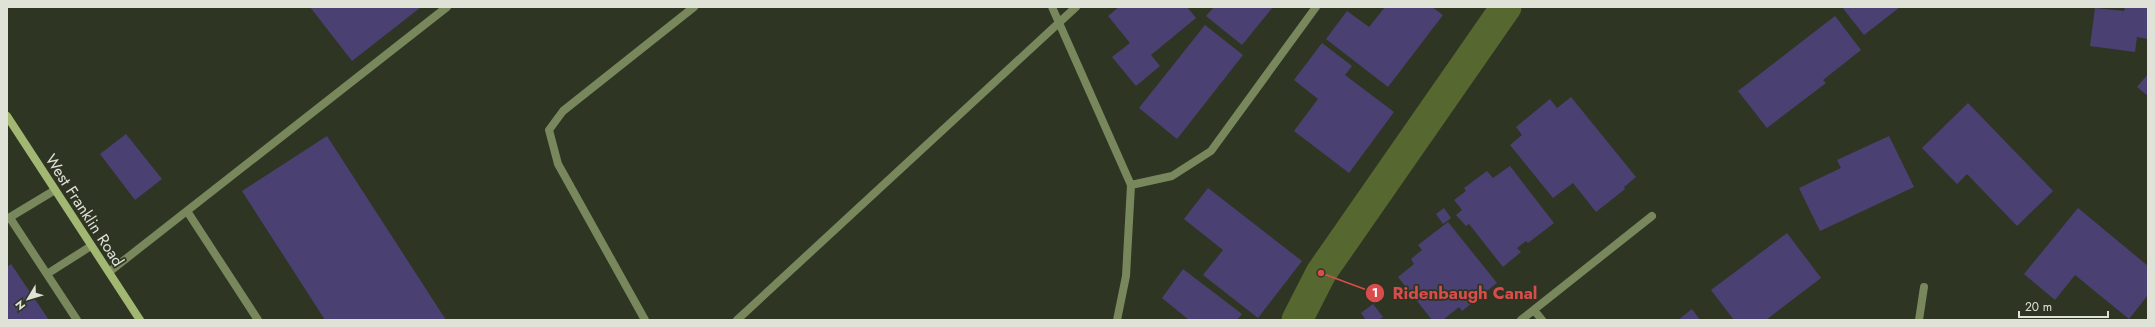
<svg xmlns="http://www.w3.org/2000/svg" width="2155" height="327" viewBox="0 0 2155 327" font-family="Jost,sans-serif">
<rect width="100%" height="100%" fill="#2f3523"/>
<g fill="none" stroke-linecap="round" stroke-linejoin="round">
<path stroke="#576730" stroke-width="31" d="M1297 320 1321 273 1506 7"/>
</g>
<path fill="#4b4072" d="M310 7H421L352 61Z
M1119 7H1187L1196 18 1151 55 1160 66 1136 86 1112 57 1130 43 1108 16Z
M1214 7H1273L1242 45 1206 16Z
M1385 7H1432L1443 15 1388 87 1326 39 1347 11 1369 27Z
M1842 7H1900L1864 35Z
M2125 7H2148V39L2137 37 2135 52 2090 46 2095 8 2124 11Z
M1835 16 1861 50 1823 80 1826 83 1767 128 1738 91Z
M1205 25 1243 55 1177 139 1139 108Z
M1322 43 1352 66 1345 75 1394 112 1349 173 1294 131 1318 99 1294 80Z
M2148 74V96L2137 87Z
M1571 97 1636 177 1624 187 1625 189 1596 212 1573 183 1553 198 1510 145 1522 135 1516 127 1550 99 1557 108Z
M1968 103 2053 191 2017 226 1967 174 1957 184 1922 148Z
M126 134 162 179 135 200 100 154Z
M327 136 446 320H325L242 191Z
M1889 136 1914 187 1820 231 1799 188 1841 168 1837 160Z
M1510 166 1554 223 1528 243 1526 241 1517 248 1521 252 1503 267 1469 224 1466 226 1456 215 1462 210 1454 200 1466 191 1464 188 1487 171 1493 178Z
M1208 188 1302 261 1258 318 1203 275 1223 250 1184 219Z
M1444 208 1451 218 1443 224 1436 214Z
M2078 208 2148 266V295L2129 319 2075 275 2055 300 2024 274Z
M1448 222 1497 283 1462 311 1459 307 1443 320H1432L1398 277 1414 264 1411 259 1422 250 1418 245Z
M1787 233 1821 278 1766 320H1734L1711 290Z
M11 264 49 320H7V267Z
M1183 269 1242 314 1237 320H1189L1162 298Z
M1373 304 1383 317 1379 320H1366L1361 313Z
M1692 309 1700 320H1678Z"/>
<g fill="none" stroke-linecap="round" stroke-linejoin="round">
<path stroke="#79875c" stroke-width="8" d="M1052 7 1131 185 1126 276 1117 320
M1131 185 1172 176 1211 151 1316 7
M187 211 258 320
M10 218 77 320
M7 219 55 190
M109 272 447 7
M47 274 91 246
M1534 310 1542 320
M645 320 558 164 549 130 563 111 694 7
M737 320 1076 7
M1521 320 1652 216"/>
<path stroke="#79875c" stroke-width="8" d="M1919 320 1924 287"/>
<path stroke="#a2b772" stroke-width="8" d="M7 116 140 320"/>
</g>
<g text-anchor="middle" stroke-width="3.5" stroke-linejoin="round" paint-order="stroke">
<g font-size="16" fill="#dee2d7" stroke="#2f3523">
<text transform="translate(85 210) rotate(57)" y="6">West Franklin Road</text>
</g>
</g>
<path fill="none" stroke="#d84d4b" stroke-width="1.5" d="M1321 273L1375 293"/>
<g fill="#d84d4b" stroke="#2f3523" stroke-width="1.5">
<circle cx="1321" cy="273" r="4"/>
<circle cx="1375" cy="293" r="10"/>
</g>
<g font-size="12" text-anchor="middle" font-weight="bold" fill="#fff">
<text x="1375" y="297">1</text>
</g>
<g font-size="17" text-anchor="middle" font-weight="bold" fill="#d84d4b" stroke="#2f3523" stroke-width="3.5" stroke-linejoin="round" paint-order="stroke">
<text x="1465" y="299">Ridenbaugh Canal</text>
</g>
<rect width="2155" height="327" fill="none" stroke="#dee2d7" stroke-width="16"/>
<g transform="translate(28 299) rotate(232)" stroke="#2f3523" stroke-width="3" paint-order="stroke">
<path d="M0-3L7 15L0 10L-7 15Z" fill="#dee2d7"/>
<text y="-6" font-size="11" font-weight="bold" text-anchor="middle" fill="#dee2d7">N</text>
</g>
<path d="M2019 311v6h89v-6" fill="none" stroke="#dee2d7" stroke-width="2"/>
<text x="2025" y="311" font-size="12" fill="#dee2d7" stroke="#2f3523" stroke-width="3" paint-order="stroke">20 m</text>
</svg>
